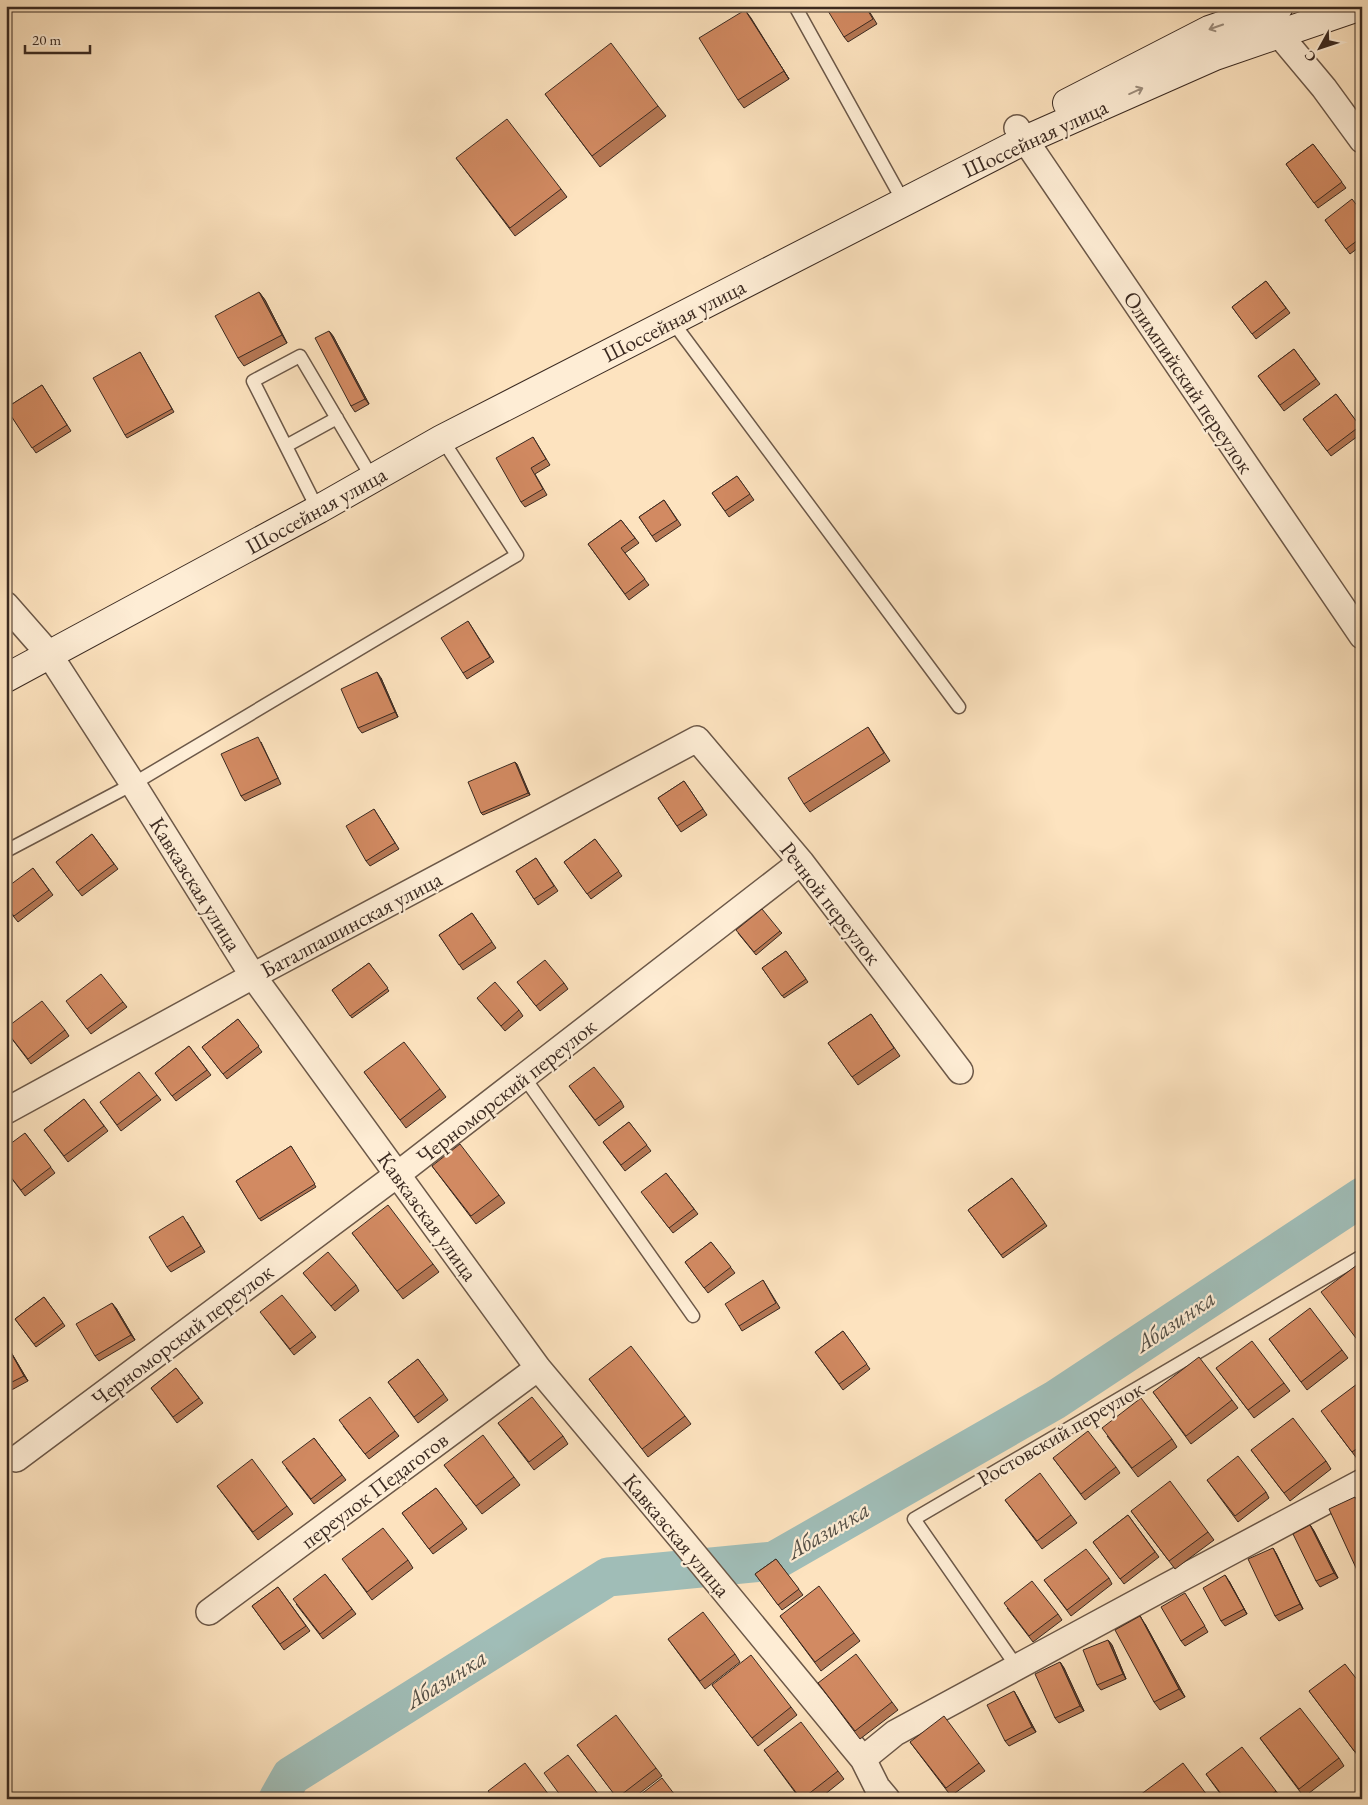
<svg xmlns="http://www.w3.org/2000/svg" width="1368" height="1805" viewBox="0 0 1368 1805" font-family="'EB Garamond',serif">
<rect width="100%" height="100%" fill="#fde3bf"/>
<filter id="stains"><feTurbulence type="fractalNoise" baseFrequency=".004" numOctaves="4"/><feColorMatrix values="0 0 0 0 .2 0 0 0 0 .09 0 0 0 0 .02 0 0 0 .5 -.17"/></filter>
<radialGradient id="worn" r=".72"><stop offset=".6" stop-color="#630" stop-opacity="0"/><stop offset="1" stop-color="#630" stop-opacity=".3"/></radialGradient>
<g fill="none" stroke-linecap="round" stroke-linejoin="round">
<path stroke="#a0bdb7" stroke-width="39" d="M278 1799 291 1776 608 1577 774 1561 1055 1400 1362 1197"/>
<g stroke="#6c5848" stroke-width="15">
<path id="lane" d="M795 6 897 190
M672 321 959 707
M286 446 337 418
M313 500 253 381 300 356 368 471
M6 851 133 784 517 555 442 439
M524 1077 693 1316
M1017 1667 914 1519 1362 1256"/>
</g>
<g stroke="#6c5848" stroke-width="28">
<path id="street" d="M1278 33 1324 88 1362 140
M1017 128 1362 636
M6 605 49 654 133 784 253 976 538 1368 684 1542 863 1759 877 1787 887 1799
M6 1111 253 976 697 739 801 862 960 1071
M16 1459 398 1174 801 862
M209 1612 538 1368
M863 1759 895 1733 1165 1587 1362 1482"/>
</g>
<g stroke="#3b2a21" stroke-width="30">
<path id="secondary" d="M1067 103 1209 30 1279 6
M6 678 319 509 442 439 1025 140 1215 56 1361 6"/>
</g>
<use href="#lane" stroke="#feedd5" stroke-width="12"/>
<use href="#street" stroke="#feedd5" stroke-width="25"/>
<use href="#secondary" stroke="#feedd5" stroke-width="28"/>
</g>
<path fill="#b57754" stroke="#3b2a21" d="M866 6 877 24 848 42 844 37Z
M745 10 789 79 744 108 738 100Z
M545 94 658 106 666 116 600 167Z
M1313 144 1346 188 1318 208 1286 164Z
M456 158 561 189 567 197 515 236Z
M1362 212V245L1350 254 1325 220Z
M1266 281 1290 313 1256 339 1232 307Z
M259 292 265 300 287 343 244 366 238 358Z
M329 331 333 336 369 404 355 412 351 406Z
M1294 349 1320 384 1284 411 1258 376Z
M140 352 174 412 127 438 125 435Z
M42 385 71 431 36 453 6 408Z
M1336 394 1362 429V433L1331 456 1303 419Z
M533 437 550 465 535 474 547 495 525 507 521 502Z
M737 476 754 500 729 517 712 493Z
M664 500 681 525 656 542 639 517Z
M621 520 639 543 625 553 649 585 629 600 588 544Z
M468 621 494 662 467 679 463 673Z
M381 678 398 717 362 733 358 728Z
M868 727 890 761 810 812 804 804Z
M261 742 281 784 245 801 241 796Z
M515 762 530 795 483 815 481 813Z
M684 781 707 815 681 832 658 798Z
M374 809 399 849 370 866 366 861Z
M92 834 118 869 82 896 56 862Z
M595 839 622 876 591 899 564 862Z
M536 858 558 891 538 905 516 871Z
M33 868 53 895 18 922 6 907Z
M472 913 496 948 463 970 439 935Z
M780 931 782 933 756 955 738 933Z
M786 951 808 982 784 998 762 968Z
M369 963 389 991 352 1018 332 990Z
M517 982 564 983 568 989 540 1011Z
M477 998 519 1010 523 1016 505 1031Z
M123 1002 127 1007 91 1034 70 1006Z
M871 1014 900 1056 858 1085 828 1043Z
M238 1019 262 1052 227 1079 202 1047Z
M65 1030 69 1036 31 1064 6 1031Z
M189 1046 211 1075 176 1101 155 1073Z
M364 1072 440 1089 446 1097 406 1128Z
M569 1086 621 1101 624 1107 599 1126Z
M157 1095 161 1100 121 1131 100 1102Z
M84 1099 108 1131 68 1162 44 1130Z
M629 1122 651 1151 625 1171 603 1142Z
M25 1133 55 1173 25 1196 6 1171Z
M291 1146 316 1187 261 1221 236 1181Z
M432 1166 499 1195 505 1203 476 1224Z
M666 1173 698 1214 673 1233 645 1197Z
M1012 1178 1047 1226 1003 1258 968 1210Z
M187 1222 205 1252 171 1272 167 1267Z
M352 1233 433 1264 439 1272 403 1299Z
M711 1242 735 1273 708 1293 685 1262Z
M303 1273 356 1285 359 1291 335 1311Z
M763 1280 780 1308 742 1331 739 1326Z
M44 1297 65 1326 36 1347 15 1319Z
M116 1308 135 1340 99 1361 95 1356Z
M264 1317 312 1332 316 1337 294 1355Z
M843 1331 870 1369 843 1390 815 1352Z
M1269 1339 1342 1350 1348 1358 1307 1390Z
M6 1344 28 1381 6 1393Z
M418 1359 448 1400 418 1423 388 1382Z
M176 1368 203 1403 177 1423 151 1388Z
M1216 1368 1284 1383 1290 1391 1254 1418Z
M589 1379 685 1416 691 1424 648 1457Z
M1362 1390V1457L1358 1460 1327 1419Z
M1153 1392 1232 1400 1238 1408 1191 1444Z
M498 1423 563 1436 568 1444 534 1470Z
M343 1426 395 1431 399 1436 369 1459Z
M1107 1436 1172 1439 1177 1447 1138 1477Z
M314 1438 346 1480 314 1504 286 1468Z
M1251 1450 1326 1461 1331 1469 1290 1501Z
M1053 1458 1116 1467 1120 1473 1085 1500Z
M444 1465 514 1477 520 1485 482 1514Z
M1207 1480 1266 1492 1269 1498 1238 1522Z
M217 1486 287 1506 293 1514 258 1540Z
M436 1488 467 1529 433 1554 402 1513Z
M1005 1500 1071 1515 1077 1523 1042 1549Z
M1131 1511 1208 1532 1214 1540 1175 1569Z
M1128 1515 1159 1557 1124 1584 1093 1542Z
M1310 1525 1314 1531 1338 1578 1320 1587 1316 1581Z
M1276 1553 1303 1609 1279 1621 1275 1616Z
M776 1559 803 1595 782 1610 755 1574Z
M408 1560 413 1568 372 1600 348 1567Z
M325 1574 356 1614 323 1639 296 1604Z
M1109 1578 1112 1584 1071 1616 1044 1580Z
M1229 1581 1247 1614 1225 1626 1221 1621Z
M278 1587 310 1631 284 1650 252 1606Z
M1188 1598 1208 1632 1185 1646 1181 1641Z
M1007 1608 1058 1614 1062 1620 1033 1642Z
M780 1616 854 1633 860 1641 821 1671Z
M1145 1624 1185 1697 1160 1710 1154 1702Z
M668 1639 735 1654 740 1662 705 1689Z
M1108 1640 1112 1645 1126 1679 1101 1690 1097 1685Z
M1060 1662 1064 1668 1084 1711 1059 1723 1055 1718Z
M818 1683 892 1702 898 1710 860 1739Z
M712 1685 791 1707 797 1715 758 1746Z
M1362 1686V1759L1361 1760 1309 1691Z
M1017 1696 1036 1732 1009 1746 1005 1741Z
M1260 1738 1339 1758 1344 1766 1304 1797Z
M910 1742 979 1763 985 1771 951 1796Z
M577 1745 656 1768 662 1776 632 1799H618Z
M764 1750 838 1771 844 1779 819 1799H800Z
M1206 1774 1276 1791 1282 1799H1224Z"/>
<path fill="#936145" stroke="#3b2a21" d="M745 10 751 18 789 79 784 71Z
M259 292 265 300 287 343 282 335Z
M329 331 333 336 369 404 365 399Z
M377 672 381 678 398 717 395 712Z
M515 762 517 764 530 795 528 793Z
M112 1303 116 1308 135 1340 131 1335Z
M6 1344 8 1347 28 1381 24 1376Z
M1355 1497 1362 1506V1511Z
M1310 1525 1314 1531 1338 1578 1334 1573Z
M1273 1548 1276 1553 1303 1609 1300 1604Z
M1225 1575 1229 1581 1247 1614 1244 1609Z
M1140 1616 1145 1624 1185 1697 1179 1689Z
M1108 1640 1112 1645 1126 1679 1123 1674Z
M1060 1662 1064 1668 1084 1711 1080 1706Z
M1014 1691 1017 1696 1036 1732 1032 1727Z"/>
<path fill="#d28a62" stroke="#3b2a21" d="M825 6H865L873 19 844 37Z
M745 10 784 71 738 100 699 38Z
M611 43 658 106 592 156 545 94Z
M507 119 561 189 510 228 456 158Z
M1313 144 1342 182 1314 203 1286 164Z
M1352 199 1362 212V237L1346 249 1325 220Z
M1266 281 1286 308 1252 334 1232 307Z
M259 292 282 335 238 358 215 316Z
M329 331 365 399 351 406 315 338Z
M1294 349 1316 379 1280 405 1258 376Z
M140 352 172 409 125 435 93 378Z
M42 385 67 425 32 448 6 408Z
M1336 394 1360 426 1327 451 1303 419Z
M533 437 546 459 531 468 543 489 521 502 496 458Z
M737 476 750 494 725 511 712 493Z
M664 500 677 520 652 536 639 517Z
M621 520 635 538 621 548 645 579 625 594 588 544Z
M468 621 490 657 463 673 441 638Z
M377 672 395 712 358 728 341 689Z
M868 727 884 753 804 804 788 778Z
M258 737 278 778 241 796 221 754Z
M515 762 528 793 481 813 468 782Z
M684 781 703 809 677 826 658 798Z
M374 809 395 843 366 861 346 826Z
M92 834 114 864 78 891 56 862Z
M595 839 619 871 587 894 564 862Z
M536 858 554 886 534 899 516 871Z
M33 868 49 890 14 916 6 907V888Z
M762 909 780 931 754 952 736 930Z
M472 913 492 942 459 965 439 935Z
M786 951 806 979 782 996 762 968Z
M545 960 564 983 536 1006 517 982Z
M369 963 388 988 350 1016 332 990Z
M101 974 123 1002 87 1029 66 1001Z
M495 982 519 1010 501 1026 477 998Z
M42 1001 65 1030 28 1059 6 1031V1028Z
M871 1014 894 1048 852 1077 828 1043Z
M238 1019 259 1046 223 1074 202 1047Z
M404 1042 440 1089 400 1120 364 1072Z
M189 1046 207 1070 172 1096 155 1073Z
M594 1067 621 1101 595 1120 569 1086Z
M139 1072 157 1095 117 1125 100 1102Z
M84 1099 104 1126 64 1156 44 1130Z
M629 1122 647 1145 621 1165 603 1142Z
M25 1133 51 1167 21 1190 6 1171V1147Z
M460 1144 499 1195 471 1216 432 1166Z
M291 1146 315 1184 259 1219 236 1181Z
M666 1173 694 1209 669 1228 641 1192Z
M1012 1178 1045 1223 1001 1255 968 1210Z
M388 1205 433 1264 397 1291 352 1233Z
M183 1216 201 1246 167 1267 149 1237Z
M711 1242 731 1267 704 1288 685 1262Z
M328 1252 356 1285 331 1306 303 1273Z
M1357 1265 1362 1270V1346L1321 1292Z
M763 1280 776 1303 739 1326 725 1304Z
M282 1295 312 1332 290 1349 260 1312Z
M44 1297 63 1323 34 1344 15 1319Z
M112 1303 131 1335 95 1356 76 1324Z
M1310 1308 1342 1350 1301 1382 1269 1339Z
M843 1331 867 1364 839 1384 815 1352Z
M1252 1341 1284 1383 1248 1410 1216 1368Z
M6 1344 24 1376 6 1385Z
M631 1346 685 1416 642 1449 589 1379Z
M1199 1357 1232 1400 1186 1436 1153 1392Z
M418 1359 444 1394 414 1417 388 1382Z
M176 1368 199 1398 173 1417 151 1388Z
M1357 1384 1362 1390V1445L1352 1452 1321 1411Z
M370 1397 395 1431 365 1454 339 1420Z
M532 1397 563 1436 529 1462 498 1423Z
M1141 1398 1172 1439 1132 1468 1102 1428Z
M1293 1418 1326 1461 1284 1493 1251 1450Z
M1088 1431 1116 1467 1081 1494 1053 1458Z
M483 1435 514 1477 476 1506 444 1465Z
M314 1438 342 1475 311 1499 282 1462Z
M1238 1456 1266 1492 1235 1516 1207 1480Z
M252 1459 287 1506 253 1532 217 1486Z
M1040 1473 1071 1515 1037 1541 1005 1500Z
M1170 1481 1208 1532 1169 1561 1131 1511Z
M436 1488 463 1523 429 1549 402 1513Z
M1355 1497 1362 1511V1581L1329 1509Z
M1128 1515 1155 1552 1120 1579 1093 1542Z
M1310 1525 1334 1573 1316 1581 1293 1534Z
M383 1528 408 1560 367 1592 342 1559Z
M1273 1548 1300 1604 1275 1616 1248 1559Z
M1086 1549 1109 1578 1067 1610 1044 1580Z
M776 1559 799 1589 778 1605 755 1574Z
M325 1574 352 1609 320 1634 293 1599Z
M1225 1575 1244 1609 1221 1621 1203 1588Z
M1032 1581 1058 1614 1029 1636 1004 1603Z
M819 1586 854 1633 815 1662 780 1616Z
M278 1587 306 1626 280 1644 252 1606Z
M1185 1593 1205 1626 1181 1641 1161 1607Z
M703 1612 735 1654 700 1681 668 1639Z
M1140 1616 1179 1689 1154 1702 1115 1630Z
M1108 1640 1123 1674 1097 1685 1083 1650Z
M856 1654 892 1702 855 1731 818 1683Z
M751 1655 791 1707 752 1738 712 1685Z
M1060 1662 1080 1706 1055 1718 1035 1674Z
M1345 1664 1362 1686V1747L1355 1752 1309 1691Z
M1014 1691 1032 1727 1005 1741 987 1705Z
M1300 1708 1339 1758 1299 1789 1260 1738Z
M616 1715 656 1768 617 1798 577 1745Z
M944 1716 979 1763 946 1788 910 1742Z
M801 1722 838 1771 802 1799H801L764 1750Z
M1242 1747 1276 1791 1266 1799H1225L1206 1774Z
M568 1755 602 1799H563L544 1773Z
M525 1763 552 1799H494L488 1791Z
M1183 1763 1210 1799H1137L1136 1798Z
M662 1778 678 1799H635Z"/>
<defs><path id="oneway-shaft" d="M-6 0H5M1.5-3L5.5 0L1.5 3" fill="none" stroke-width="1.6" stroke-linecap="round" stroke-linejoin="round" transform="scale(1.25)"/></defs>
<g stroke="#9c8c7b">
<use href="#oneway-shaft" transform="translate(1216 27) rotate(161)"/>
<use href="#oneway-shaft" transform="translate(1136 91) rotate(-24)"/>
</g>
<g text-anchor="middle" stroke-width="4.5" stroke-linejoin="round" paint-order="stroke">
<g font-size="22" fill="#3b2a21" stroke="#feedd5">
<text transform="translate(1035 138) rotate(-25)" y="8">Шоссейная улица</text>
<text transform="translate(674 320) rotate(-27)" y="8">Шоссейная улица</text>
<text transform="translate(1189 382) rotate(56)" y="8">Олимпийский переулок</text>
<text transform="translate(316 510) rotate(-29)" y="8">Шоссейная улица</text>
<text transform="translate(196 884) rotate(58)" y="8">Кавказская улица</text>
<text transform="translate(831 903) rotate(52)" y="8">Речной переулок</text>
<text transform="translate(351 924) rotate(-28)" y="8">Баталпашинская улица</text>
<text transform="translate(506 1091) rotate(-38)" y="8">Черноморский переулок</text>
<text transform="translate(428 1216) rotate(54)" y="8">Кавказская улица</text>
<text transform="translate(182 1335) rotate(-37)" y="8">Черноморский переулок</text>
<text transform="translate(1060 1433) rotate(-30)" y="8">Ростовский переулок</text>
<text transform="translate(374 1490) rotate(-37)" y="8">переулок Педагогов</text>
<text transform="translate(677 1535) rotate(50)" y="8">Кавказская улица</text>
</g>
<g font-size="24" font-style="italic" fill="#544f46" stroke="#feedd5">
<text transform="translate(1175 1321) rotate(-34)" y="8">Абазинка</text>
<text transform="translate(828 1530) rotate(-30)" y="8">Абазинка</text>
<text transform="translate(446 1679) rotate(-32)" y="8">Абазинка</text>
</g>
</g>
<rect width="1368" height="1805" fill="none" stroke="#fde3bf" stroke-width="25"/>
<rect x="8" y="8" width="1353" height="1790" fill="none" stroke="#3b2a21" stroke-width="2.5"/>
<rect x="12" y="12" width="1343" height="1780" fill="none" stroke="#3b2a21"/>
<g transform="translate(1320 48) rotate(230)" stroke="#feedd5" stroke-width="4" paint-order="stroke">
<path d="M0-4L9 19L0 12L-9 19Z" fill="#3b2a21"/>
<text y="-8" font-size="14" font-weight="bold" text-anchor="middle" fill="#3b2a21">С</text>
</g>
<path d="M25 45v8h65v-8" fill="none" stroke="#3b2a21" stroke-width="2.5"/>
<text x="32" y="45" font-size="15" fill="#3b2a21" stroke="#feedd5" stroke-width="4" paint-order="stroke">20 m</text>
<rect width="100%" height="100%" filter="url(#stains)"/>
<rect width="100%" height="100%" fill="url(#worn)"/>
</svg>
